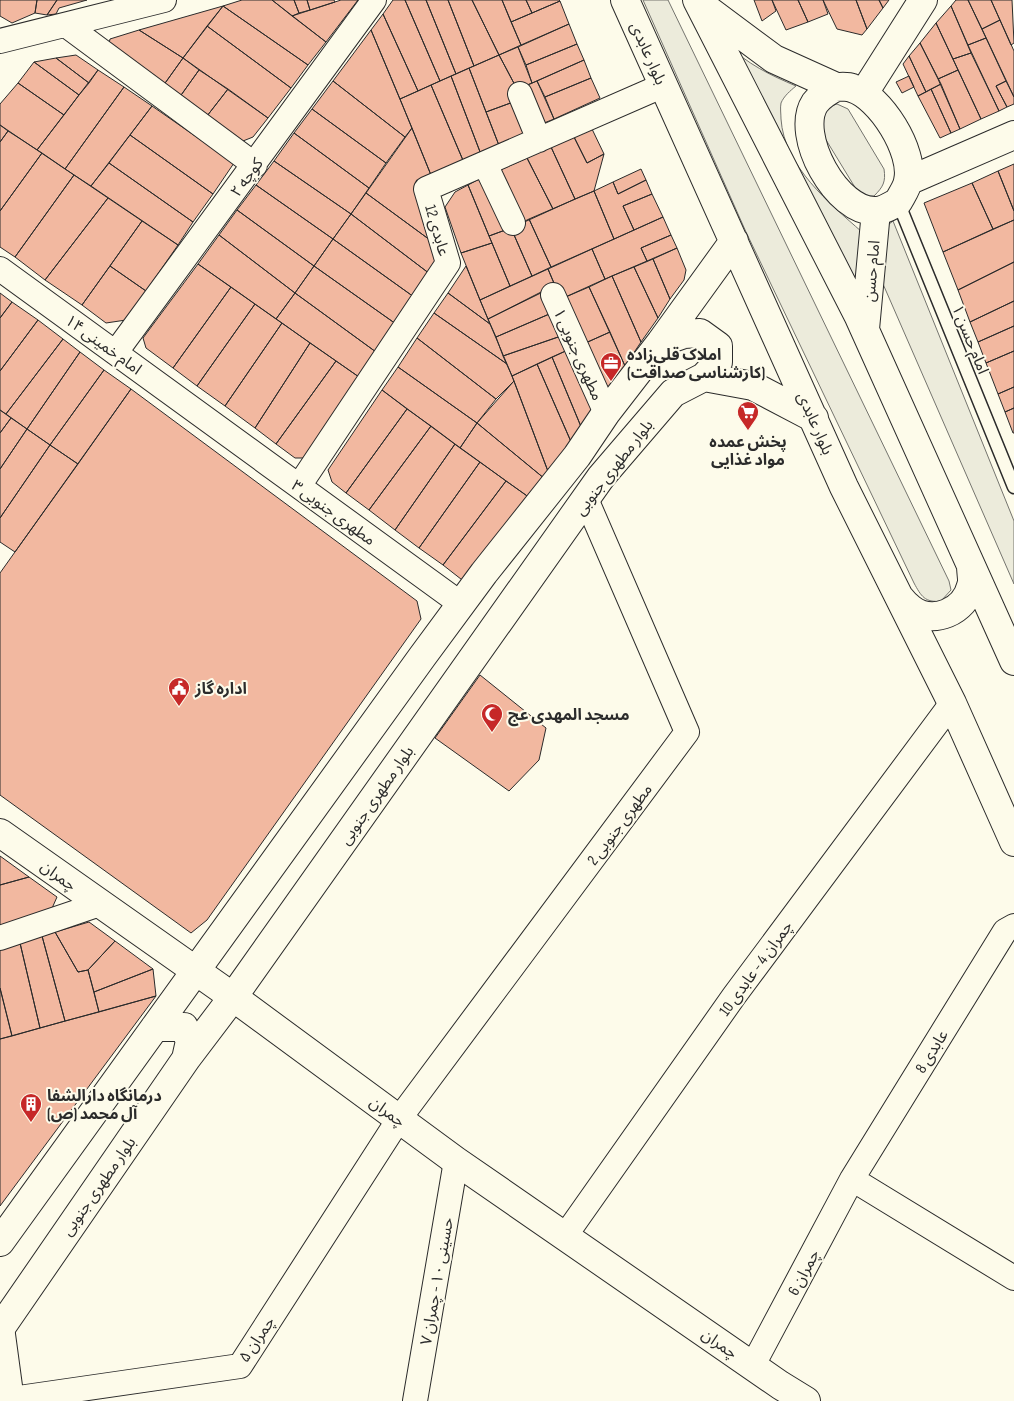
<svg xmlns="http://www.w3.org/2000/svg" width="1014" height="1401" viewBox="0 0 1014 1401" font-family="'Sofia Sans Condensed','Noto Sans Arabic',sans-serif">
<rect width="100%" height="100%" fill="#fdfbea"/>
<path fill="#ecebdb" stroke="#74746e" d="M643 0H668L949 581 951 590 941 601C925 603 921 596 914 583L746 232Z
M727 44C747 64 770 75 796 86 790 91 784 96 781 103 780 108 781 114 781 119 784 166 829 203 862 232L860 287Z
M837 104 848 109 884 169C886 182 883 187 874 196H866L856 189 820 130 822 113 828 107Z
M893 221 1014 521V584L883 284V229Z"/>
<path fill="#f2b8a0" stroke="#2b2b2b" d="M0 0H37L35 13 12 23 0 16Z
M37 0H57L47 15 35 13Z
M57 0H87L59 8 56 14 47 15Z
M242 0H272L326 42 308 65 223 6Z
M272 0H294L299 13 292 16Z
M294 0H307L310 10 299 13Z
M307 0H334L335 2 310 10Z
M341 0H358L326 42 292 16Z
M393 0H405L440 81 418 91 383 14Z
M405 0H426L456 74 440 81Z
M426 0H448L474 66 456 74Z
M448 0H472L499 55 474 66Z
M472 0H502L521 45 499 55Z
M502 0H526L532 13 511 22Z
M526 0H559L560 1 532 13Z
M754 0H772L776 11 762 21Z
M772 0H798L808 22 786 30Z
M798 0H823L828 14 808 22Z
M823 0H856L867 29 862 35 837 29Z
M856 0H879L883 8 867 29Z
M879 0H889L883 8Z
M956 0H968L986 38 968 45 951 6Z
M968 0H991L1000 20 982 29Z
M991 0H1012L1014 43 1011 45Z
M560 1 569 24 521 45 511 22Z
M223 6 183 58 139 30Z
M223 6 308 65 291 88 207 26Z
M951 6 971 53 953 59 936 23Z
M383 14 418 91 400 99 371 30Z
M1000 20 1014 51V97L982 29Z
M936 23 958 70 938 79 920 43Z
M569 24 577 44 526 65 518 47Z
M207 26 291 88 268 118 183 58Z
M139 30 183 58 163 86 108 48 110 39Z
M371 30 412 128 405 137 333 81Z
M986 38 1006 81 996 86 1007 107 999 111 968 45Z
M920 43 941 84 926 92 909 56Z
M577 44 584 60 532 83 526 65Z
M518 47 532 83 517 89 499 55Z
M971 53 999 111 981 119 953 59Z
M76 55 98 70 89 83 56 58Z
M499 55 517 89 516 101 486 112 469 68Z
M909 56 926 92 918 96 903 64Z
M56 58 89 83 79 95 34 62Z
M183 58 199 70 179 98 163 86Z
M584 60 591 78 545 97 537 81Z
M34 62 79 95 64 115 18 83Z
M469 68 500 148 482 157 451 76Z
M98 70 124 87 65 169 37 150Z
M199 70 228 89 207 116 179 98Z
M958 70 981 119 960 129 938 79Z
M451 76 482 157 465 165 431 85Z
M909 76 914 87 902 93 896 82Z
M591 78 600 98 554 119 545 97Z
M333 81 405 137 386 163 312 109Z
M537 81 554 119 539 125 523 87Z
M1006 81 1014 97V104L1007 107 996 86Z
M18 83 64 115 37 150 0 125V104Z
M941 84 960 129 951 133 931 89Z
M431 85 465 165 433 180 400 99Z
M124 87 152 106 91 186 65 169Z
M228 89 268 118 253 137 243 141 207 116Z
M931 89 951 133 940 138 918 96Z
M516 101 530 134 500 148 486 112Z
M152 106 234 163 213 194 130 135Z
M312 109 386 163 369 188 294 133Z
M0 125 8 131 0 142Z
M412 128 433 180 430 240 366 193Z
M592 129 604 154 587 163 574 137Z
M8 131 42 153 0 211V142Z
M294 133 369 188 351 214 274 161Z
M130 135 213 194 193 222 109 163Z
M574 137 587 163 604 154 594 191 575 199 551 147Z
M551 147 575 199 553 209 527 158Z
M42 153 74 175 15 257 0 247V211Z
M527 158 553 209 520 224 498 171Z
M274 161 351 214 333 239 256 185Z
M109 163 193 222 178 245 91 186Z
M1014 164V211L998 171Z
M641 169 646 180 618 194 613 182Z
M998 171 1014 211V220L993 229 972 183Z
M74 175 108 198 45 280 15 257Z
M483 177 508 229 489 236 468 185Z
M646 180 652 194 623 206 634 230 614 239 594 191 613 182 618 194Z
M972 183 993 229 943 252 924 203Z
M256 185 333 239 314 266 237 210Z
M468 185 492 243 461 253 445 207 455 192Z
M594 191 614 239 551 267 529 219Z
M366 193 430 240 437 265 430 274 351 214Z
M652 194 663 217 634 230 623 206Z
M108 198 142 221 82 305 45 280Z
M237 210 314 266 295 293 219 235Z
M351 214 430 274 414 297 333 239Z
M663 217 671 235 641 248 647 261 605 279 592 249Z
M529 219 551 267 532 276 511 228Z
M1014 220V262L958 290 943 252Z
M142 221 178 245 146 291 110 266Z
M511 228 532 276 510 286 489 236Z
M219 235 295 293 276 319 198 264Z
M671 235 677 248 647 261 641 248Z
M333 239 414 297 396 324 314 266Z
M492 243 510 286 480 300 461 253Z
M677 248 686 270 684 280 670 299 653 259Z
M592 249 605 279 561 299 548 269Z
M653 259 670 299 658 318 634 267Z
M1014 262V301L970 322 958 290Z
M198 264 231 287 173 368 146 348 143 338Z
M110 266 146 291 126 320 106 323 82 305Z
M314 266 396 324 376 352 295 293Z
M466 266 480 300 490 324 448 293Z
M634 267 658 318 641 342 612 276Z
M548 269 555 286 488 319 480 300Z
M612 276 641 342 625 366 589 287Z
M231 287 255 304 197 386 173 368Z
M589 287 610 332 581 345 561 299Z
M545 290 554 312 496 337 488 319Z
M0 293 12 302 0 318Z
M295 293 376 352 359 377 276 319Z
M448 293 490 324 507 364 434 313Z
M1014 301V326L978 342 970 322Z
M12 302 38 320 0 371V318Z
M255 304 282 323 225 406 197 386Z
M554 312 564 335 503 356 496 337Z
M434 313 507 364 514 381 496 399 417 338Z
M38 320 63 339 6 414 0 410V371Z
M282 323 310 343 255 428 225 406Z
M1014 326V351L986 363 978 342Z
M610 332 625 366 605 396 581 345Z
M564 335 570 349 512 376 503 356Z
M417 338 496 399 477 423 398 367Z
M63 339 80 352 27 429 6 414Z
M310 343 336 361 276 444 255 428Z
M570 349 597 410 582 429 552 357Z
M1014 351V387L998 394 986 363Z
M80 352 104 370 50 445 27 429Z
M552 357 582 429 572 444 537 364Z
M336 361 359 377 304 458H295L276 444Z
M537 364 572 444 549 474 512 376Z
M398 367 477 423 460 448 382 390Z
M104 370 131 389 78 464 50 445Z
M514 381 549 474 545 479 477 423Z
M1014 387V408L1005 412 998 394Z
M131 389 417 601 421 619 207 920 191 933 0 795V573Z
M382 390 407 409 346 493 332 482 328 470Z
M1014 408V433H1013L1005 412Z
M407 409 431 426 369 510 346 493Z
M0 410 11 418 0 433Z
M11 418 27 429 0 469V433Z
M477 423 545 479 530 498 460 448Z
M431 426 455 444 395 530 369 510Z
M27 429 50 445 0 518V469Z
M455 444 480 462 419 548 395 530Z
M50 445 78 464 15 552 0 542V518Z
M480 462 506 481 443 565 419 548Z
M506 481 530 498 466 583 443 565Z
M480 675 546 728 539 760 509 791 435 738Z
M0 856 29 877 0 885Z
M29 877 57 897 49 915 0 929V885Z
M89 922 115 941 88 970 78 972 55 932Z
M55 932 78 972 88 970 99 1012 65 1021 42 936Z
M42 936 65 1021 40 1028 20 943Z
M115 941 153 969 94 992 88 970Z
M20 943 40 1028 12 1036 0 988V949Z
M153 969 156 996 99 1012 94 992Z
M0 988 12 1036 0 1039Z
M156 996 0 1206V1039Z"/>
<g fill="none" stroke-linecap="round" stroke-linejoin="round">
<g stroke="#2b2b2b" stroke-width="15">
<path id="lane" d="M898 202 1014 487"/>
</g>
<g stroke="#2b2b2b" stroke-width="26">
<path id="street" d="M66 25 255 165
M0 41 164 0
M520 94 539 140
M485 164 513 223
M0 269 461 604
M553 295 606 413
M116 352 374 0
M299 486 448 263 426 189 664 85
M0 938 100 904
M852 1179 1014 1278
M565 1236 734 996 952 703
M2 1327 12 1401
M753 1365 852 1179 1005 931 1014 926
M12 1399 240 1366 399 1119 687 732 586 499
M415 1401 456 1161"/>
</g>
<g stroke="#2b2b2b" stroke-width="30">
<path id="secondary" d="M625 0 844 487 952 703 1014 842
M697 0 859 317 1014 661
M704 7 774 59 836 87
M836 87C841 87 847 86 852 88 880 96 915 152 908 181 907 188 901 196 898 202 892 205 883 211 876 211 837 213 794 135 815 103 821 95 828 91 836 87Z
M864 93 923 0
M908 181 1014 135
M865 329 876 211
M661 342 684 334 700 333 718 346V362L704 377
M900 598C903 602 907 606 911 609 933 626 965 611 971 586 973 581 971 572 971 566
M0 833 233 997 456 1161 780 1385 806 1401
M155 1027H184L190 1041 186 1059
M0 1242 422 657 484 573 577 456 606 413 661 342 734 241
M0 1329 186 1059 233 997 601 477 673 393 704 377 753 386 814 418"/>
</g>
<use href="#lane" stroke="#fdfbea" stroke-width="12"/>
<use href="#street" stroke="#fdfbea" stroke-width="24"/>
<use href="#secondary" stroke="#fdfbea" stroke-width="28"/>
</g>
<defs>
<g id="office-pin" transform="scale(1.125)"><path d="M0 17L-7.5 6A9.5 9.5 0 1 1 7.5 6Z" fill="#c62828" stroke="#fdfbea"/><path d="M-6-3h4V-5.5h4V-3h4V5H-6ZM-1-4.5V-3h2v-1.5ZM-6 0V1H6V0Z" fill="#fff"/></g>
<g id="supermarket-pin" transform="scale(1.125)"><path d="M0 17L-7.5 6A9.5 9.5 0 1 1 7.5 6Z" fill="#c62828" stroke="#fdfbea"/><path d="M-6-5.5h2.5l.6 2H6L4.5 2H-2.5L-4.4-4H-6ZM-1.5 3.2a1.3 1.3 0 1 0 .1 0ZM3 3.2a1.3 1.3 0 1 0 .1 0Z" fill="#fff"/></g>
<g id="civic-pin" transform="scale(1.125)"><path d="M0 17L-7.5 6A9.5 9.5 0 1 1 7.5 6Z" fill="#c62828" stroke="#fdfbea"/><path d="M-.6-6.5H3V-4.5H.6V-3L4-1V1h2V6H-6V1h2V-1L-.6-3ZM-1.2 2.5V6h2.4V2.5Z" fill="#fff"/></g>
<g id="mosque-pin" transform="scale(1.125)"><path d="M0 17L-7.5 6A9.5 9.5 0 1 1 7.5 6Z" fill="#c62828" stroke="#fdfbea"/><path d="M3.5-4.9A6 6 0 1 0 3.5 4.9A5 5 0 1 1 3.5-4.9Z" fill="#fff"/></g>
<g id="building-pin" transform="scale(1.125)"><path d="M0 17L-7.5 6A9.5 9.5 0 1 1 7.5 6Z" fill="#c62828" stroke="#fdfbea"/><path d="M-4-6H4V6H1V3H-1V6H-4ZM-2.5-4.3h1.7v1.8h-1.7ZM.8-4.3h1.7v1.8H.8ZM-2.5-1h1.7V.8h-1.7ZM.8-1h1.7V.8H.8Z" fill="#fff"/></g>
</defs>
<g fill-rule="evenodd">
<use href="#office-pin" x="611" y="363"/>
<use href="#supermarket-pin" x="748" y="412"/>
<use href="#civic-pin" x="179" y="688"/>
<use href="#mosque-pin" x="492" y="714"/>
<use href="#building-pin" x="31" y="1104"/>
</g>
<g text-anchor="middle" stroke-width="4" stroke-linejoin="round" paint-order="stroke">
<g font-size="16" fill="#2b2b2b" stroke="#fdfbea">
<text transform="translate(649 53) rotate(66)" y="6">بلوار عابدی</text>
<text transform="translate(246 177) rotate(-54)" y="6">کوچه ۲</text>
<text transform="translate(438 230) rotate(74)" y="6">عابدی 12</text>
<text transform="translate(871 271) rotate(-85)" y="6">امام حسن</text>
<text transform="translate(971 339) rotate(68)" y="6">امام حسن ۱</text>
<text transform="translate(104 344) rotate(36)" y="6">امام خمینی ۱۴</text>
<text transform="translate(579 354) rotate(66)" y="6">مطهری جنوبی ۱</text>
<text transform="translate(816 423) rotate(66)" y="6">بلوار عابدی</text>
<text transform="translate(613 467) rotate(-52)" y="6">بلوار مطهری جنوبی</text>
<text transform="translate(334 512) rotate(36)" y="6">مطهری جنوبی ۳</text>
<text transform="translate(376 795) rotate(-55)" y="6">بلوار مطهری جنوبی</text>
<text transform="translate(619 824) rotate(-53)" y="6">مطهری جنوبی 2</text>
<text transform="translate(59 875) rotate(36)" y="6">چمران</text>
<text transform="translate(755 968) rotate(-54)" y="6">چمران 4 - عابدی 10</text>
<text transform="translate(931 1051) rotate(-58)" y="6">عابدی 8</text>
<text transform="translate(388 1111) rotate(36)" y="6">چمران</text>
<text transform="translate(98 1186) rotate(-55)" y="6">بلوار مطهری جنوبی</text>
<text transform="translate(803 1272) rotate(-62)" y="6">چمران 6</text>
<text transform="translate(436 1281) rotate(-80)" y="6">حسينی ۱۰ - چمران ۷</text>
<text transform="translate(256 1339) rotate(-56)" y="6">چمران ۵</text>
<text transform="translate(720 1343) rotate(35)" y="6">چمران</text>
</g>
<g font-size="16" font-weight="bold" fill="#2b2b2b" stroke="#fdfbea" text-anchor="start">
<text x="627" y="360">املاک قلی‌زاده<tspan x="627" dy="18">(کارشناسی صداقت)</tspan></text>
<text x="748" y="447" text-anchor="middle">پخش عمده<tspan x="748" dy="18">مواد غذایی</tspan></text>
<text x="195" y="694">اداره گاز</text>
<text x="508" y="720">مسجد المهدی عج</text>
<text x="47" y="1101">درمانگاه دارالشفا<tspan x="47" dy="18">آل محمد (ص)</tspan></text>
</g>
</g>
</svg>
